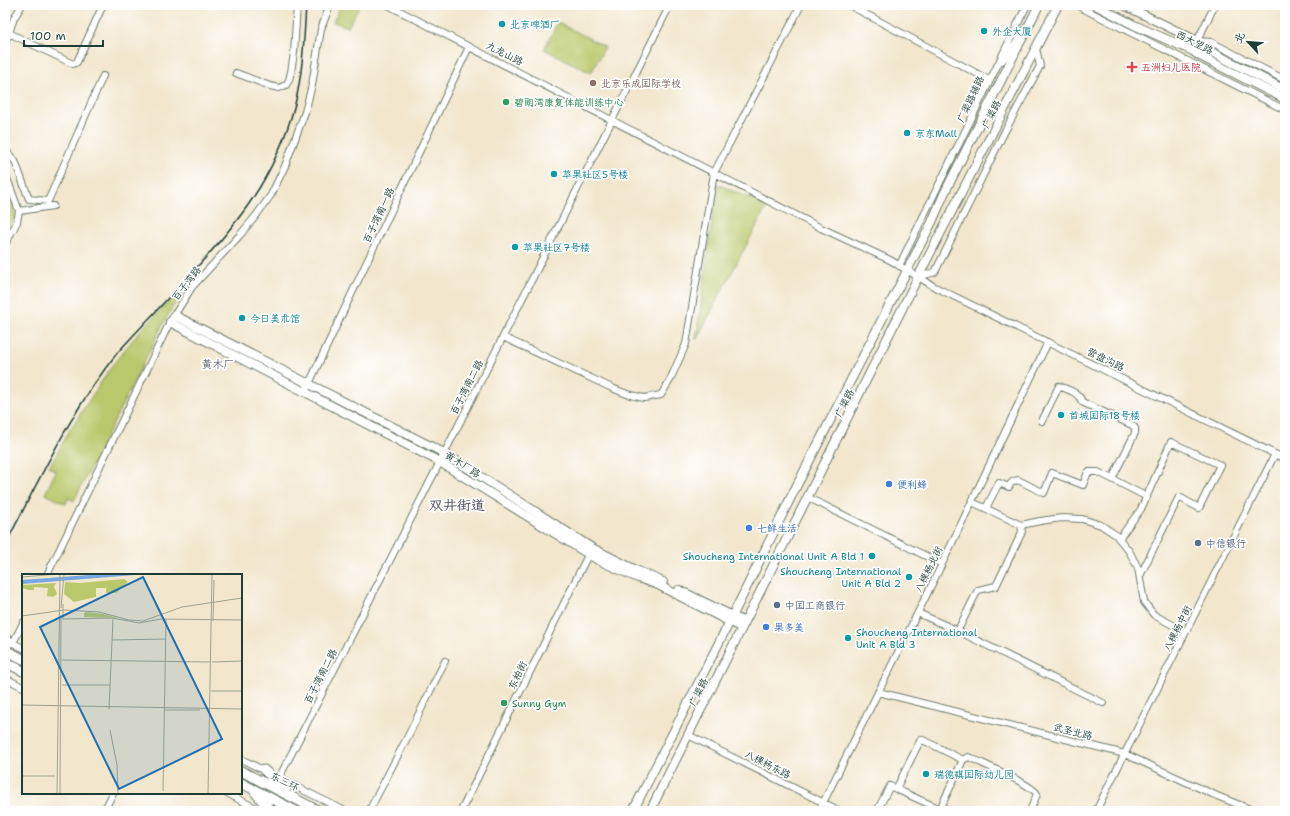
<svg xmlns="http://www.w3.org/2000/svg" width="1290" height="816" viewBox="0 0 1290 816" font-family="'Shantell Sans','LXGW WenKai TC',sans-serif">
<rect width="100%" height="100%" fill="#fff"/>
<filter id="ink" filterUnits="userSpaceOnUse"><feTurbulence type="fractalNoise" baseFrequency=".025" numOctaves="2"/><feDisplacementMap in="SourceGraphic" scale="8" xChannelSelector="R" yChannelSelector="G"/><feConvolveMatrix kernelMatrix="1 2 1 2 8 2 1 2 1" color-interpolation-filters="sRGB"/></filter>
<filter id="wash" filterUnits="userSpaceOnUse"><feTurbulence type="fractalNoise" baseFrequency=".012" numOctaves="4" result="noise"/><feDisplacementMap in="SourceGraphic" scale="16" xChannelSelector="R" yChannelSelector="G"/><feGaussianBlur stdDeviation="0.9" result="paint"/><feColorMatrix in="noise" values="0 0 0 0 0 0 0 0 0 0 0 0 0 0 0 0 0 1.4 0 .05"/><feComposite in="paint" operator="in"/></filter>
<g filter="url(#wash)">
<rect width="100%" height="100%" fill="#f2e7cd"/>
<path fill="#b9c86b" stroke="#6c8250" d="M341 5H360L348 27 333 22Z
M558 22 605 47 591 73 544 49Z
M5 178 14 205 15 217 5 237Z
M717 184 770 207 765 210 696 340Z
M184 286 186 289 177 300 162 326 74 501 68 498 66 504 45 494 56 471 49 467 71 428 111 367 139 332Z"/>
</g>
<g filter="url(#ink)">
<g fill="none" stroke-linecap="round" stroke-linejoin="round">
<g stroke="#69786a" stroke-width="8">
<path id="minor" d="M22 5 14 18 9 33 73 64 77 62 103 5
M388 5 821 228 890 260 935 287 1285 459
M849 5 989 80
M1079 5 1082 8 1285 110
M1215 5 1197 41 1211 42 1285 80
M5 42 9 33
M1002 61C1010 53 1014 43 1022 36
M236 73 270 86 279 88 286 85 289 80 291 72 294 53 297 5
M5 150 15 161 29 199 48 201 103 76
M5 173 19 211
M5 245 17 222 19 211 53 206
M899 266 1027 5
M918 277 935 272 1005 131 1040 66 1036 49
M503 337 612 388 627 394 644 398 661 395 670 380 686 344 714 173 801 5
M305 392 469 47
M1042 421 1059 386C1068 390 1079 392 1082 402L1132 425 1135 428V433L1112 479 1147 497
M807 497 942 564
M972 502 1021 525 1040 521 1062 518 1082 519 1101 525 1116 535 1129 551 1138 568 1144 602 1154 615 1186 632
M986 508 999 483 1009 487C1011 482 1013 481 1018 480L1044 493 1052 473 1083 485 1088 472H1098L1112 479
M1119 539 1141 509 1171 442 1220 465 1199 508 1179 497 1140 576
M47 575 170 322 192 287 240 235 255 217 271 195 285 166 305 112 312 85 321 29 330 5
M918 613 958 631 1103 703
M960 626 978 590 996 586 1022 532 1021 525
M5 636 13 643 23 623
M5 644 13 643 23 648
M5 676 7 679 23 687
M878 692 1125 754 1217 796 1255 811
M688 735 840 811
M241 759 267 772
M963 760 968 757 971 758C983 764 1033 785 1037 794L1030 811
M277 777 345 811
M279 778 443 456 670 5
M227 793 261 811
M104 811 113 793
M369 811 409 734 445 661
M461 811 590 551
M819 811 942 564 1048 342
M877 811 890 786 896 789
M939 811 940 809 963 760 921 739 896 789 940 809
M1096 811 1275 454"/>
</g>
<g stroke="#69786a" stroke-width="10">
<path id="major" d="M1095 5 1134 25 1193 51 1198 55 1285 99
M1124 5 1197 41 1208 50 1285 90
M174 315 444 453 592 548 638 571 663 582
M170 322 440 462 598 560 638 578 656 584 742 628
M679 590 745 622
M633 811 730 621 795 489 932 222 944 194 1039 5
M650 811 918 277 1058 5"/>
</g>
<g stroke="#69786a" stroke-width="11">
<path id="highway" d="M5 650 23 659
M5 662 23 671
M264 770 286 790
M241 771 319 811
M241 783 296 811
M255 792 271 811"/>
</g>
<use href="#minor" stroke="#fff" stroke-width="6"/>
<use href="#major" stroke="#fff" stroke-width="8"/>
<use href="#highway" stroke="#fff" stroke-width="9"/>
<path stroke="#1f3d34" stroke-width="1.5" d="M5 545C40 479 71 410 118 352 140 328 162 305 184 281 236 226 275 179 295 104 303 72 304 38 306 5"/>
</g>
</g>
<g fill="#0f9aa8" stroke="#fff" stroke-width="1.5">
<circle cx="502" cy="24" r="4"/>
<circle cx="984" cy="31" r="4"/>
<circle cx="907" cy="133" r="4"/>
<circle cx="554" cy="174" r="4"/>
<circle cx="515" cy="247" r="4"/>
<circle cx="242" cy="318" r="4"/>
<circle cx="1061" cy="415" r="4"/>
<circle cx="872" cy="556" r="4"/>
<circle cx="909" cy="577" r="4"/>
<circle cx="848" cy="638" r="4"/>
<circle cx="926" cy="774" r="4"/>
</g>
<path fill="#e0444e" stroke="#fff" stroke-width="1.5" d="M1130 61h4v4h4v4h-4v4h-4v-4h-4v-4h4z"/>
<circle fill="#8d6e63" stroke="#fff" stroke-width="1.5" cx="593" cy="83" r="4"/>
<g fill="#2e9e5b" stroke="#fff" stroke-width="1.5">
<circle cx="506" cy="102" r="4"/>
<circle cx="504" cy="703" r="4"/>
</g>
<g fill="#3f7fe0" stroke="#fff" stroke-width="1.5">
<circle cx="889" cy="484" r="4"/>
<circle cx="749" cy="528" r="4"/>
<circle cx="766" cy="627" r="4"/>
</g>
<g fill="#5c6f8a" stroke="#fff" stroke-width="1.5">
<circle cx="1198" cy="543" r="4"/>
<circle cx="777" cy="605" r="4"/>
</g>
<g text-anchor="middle" stroke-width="3.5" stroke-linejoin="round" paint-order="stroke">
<g font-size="10" fill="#0d838f" stroke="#fff" text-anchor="start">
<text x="510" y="28">北京啤酒厂</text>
<text x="992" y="35">外企大厦</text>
<text x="915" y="137">京东Mall</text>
<text x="562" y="178">苹果社区5号楼</text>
<text x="523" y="251">苹果社区7号楼</text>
<text x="250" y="322">今日美术馆</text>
<text x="1069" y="419">首城国际18号楼</text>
<text x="864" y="560" text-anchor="end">Shoucheng International Unit A Bld 1</text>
<text x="901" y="575" text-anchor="end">Shoucheng International<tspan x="901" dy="12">Unit A Bld 2</tspan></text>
<text x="856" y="636">Shoucheng International<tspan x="856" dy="12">Unit A Bld 3</tspan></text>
<text x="934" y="778">瑞德祺国际幼儿园</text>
</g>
<g font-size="10" fill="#1f3d34" stroke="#fff">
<text transform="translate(1195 42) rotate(27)" y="4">西大望路</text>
<text transform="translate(505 53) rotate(27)" y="4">九龙山路</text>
<text transform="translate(970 99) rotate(-65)" y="4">广渠路辅路</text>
<text transform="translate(991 114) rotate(-63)" y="4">广渠路</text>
<text transform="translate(378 215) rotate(-65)" y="4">百子湾南一路</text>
<text transform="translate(186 283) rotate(-52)" y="4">百子湾路</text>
<text transform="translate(1106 359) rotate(26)" y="4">营盘沟路</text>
<text transform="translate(466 387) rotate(-63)" y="4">百子湾南二路</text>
<text transform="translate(844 403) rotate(-63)" y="4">广渠路</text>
<text transform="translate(463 464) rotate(32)" y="4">黄木厂路</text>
<text transform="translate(928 569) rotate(-64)" y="4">八棵杨北街</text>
<text transform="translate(1177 628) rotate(-63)" y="4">八棵杨中街</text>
<text transform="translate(517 675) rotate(-64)" y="4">东柏街</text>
<text transform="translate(320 676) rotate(-63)" y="4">百子湾南二路</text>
<text transform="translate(698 692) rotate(-63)" y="4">广渠路</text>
<text transform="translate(1073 731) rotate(14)" y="4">武圣北路</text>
<text transform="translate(768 764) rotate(27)" y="4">八棵杨东路</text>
<text transform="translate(285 781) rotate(27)" y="4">东三环</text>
</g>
<g font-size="10" fill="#be3a42" stroke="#fff" text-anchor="start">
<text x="1141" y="71">五洲妇儿医院</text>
</g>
<g font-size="10" fill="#785e54" stroke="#fff" text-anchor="start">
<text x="601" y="87">北京乐成国际学校</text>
</g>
<g font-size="10" fill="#27864d" stroke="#fff" text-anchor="start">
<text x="514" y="106">碧朗湾康复体能训练中心</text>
<text x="512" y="707">Sunny Gym</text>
</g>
<g font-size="10" fill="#366cbe" stroke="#fff" text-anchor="start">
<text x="897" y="488">便利蜂</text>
<text x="757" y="532">七鲜生活</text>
<text x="774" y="631">果多美</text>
</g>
<g font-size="10" fill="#4e5e75" stroke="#fff" text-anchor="start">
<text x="1206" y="547">中信银行</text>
<text x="785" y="609">中国工商银行</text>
</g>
<g font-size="11" fill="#63646f" stroke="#fff">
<text x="218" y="368">黄木厂</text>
</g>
<g font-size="14" font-weight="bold" fill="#63646f" stroke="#fff">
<text x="457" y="510">双井街道</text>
</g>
</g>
<g transform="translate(22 574)">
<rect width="220" height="220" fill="#f2e7cd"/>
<path d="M102 5 106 8 94 19H84V14H74V23L52 28 42 20 43 8 58 9ZM34 9 32 13 35 20 31 23 25 22 26 14 12 13V16H7L0 14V11ZM65 38 81 40 96 44 62 43V39Z" fill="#b9c86b"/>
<path d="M80 0H125L0 10V6Z" fill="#76a9e2"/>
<path fill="none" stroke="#9ea390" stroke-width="1" d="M0 3 36 0M41 30V45L90 44 117 49 139 45 220 46M39 34 42 0M0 42 42 36 77 38 107 46 121 47 160 33 220 24M191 47 192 6M90 66 144 65M40 86 189 88M190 88 220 87M40 111H88M189 117H220M0 131 220 135M87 135 91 45M142 136H178M88 156 95 191 96 220M0 202H33M141 217 144 45M35 220 38 0M38 220 39 41M186 220 190 0"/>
<path fill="#1f6fb2" fill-opacity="0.15" stroke="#1f6fb2" stroke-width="2" d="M121 3 200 165 97 215 18 53Z"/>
<rect width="220" height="220" fill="none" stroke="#1f3d34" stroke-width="2"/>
</g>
<rect width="1290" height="816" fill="none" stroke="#fff" stroke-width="20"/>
<g transform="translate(1248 42) rotate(296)" stroke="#ffffff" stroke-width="3" paint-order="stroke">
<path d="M0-3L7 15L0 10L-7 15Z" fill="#1f3d34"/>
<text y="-6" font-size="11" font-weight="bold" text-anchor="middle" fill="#1f3d34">北</text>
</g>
<path d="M24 40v6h79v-6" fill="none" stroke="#1f3d34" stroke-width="2"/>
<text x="30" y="40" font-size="12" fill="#1f3d34" stroke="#ffffff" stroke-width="3" paint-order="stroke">100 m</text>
</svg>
